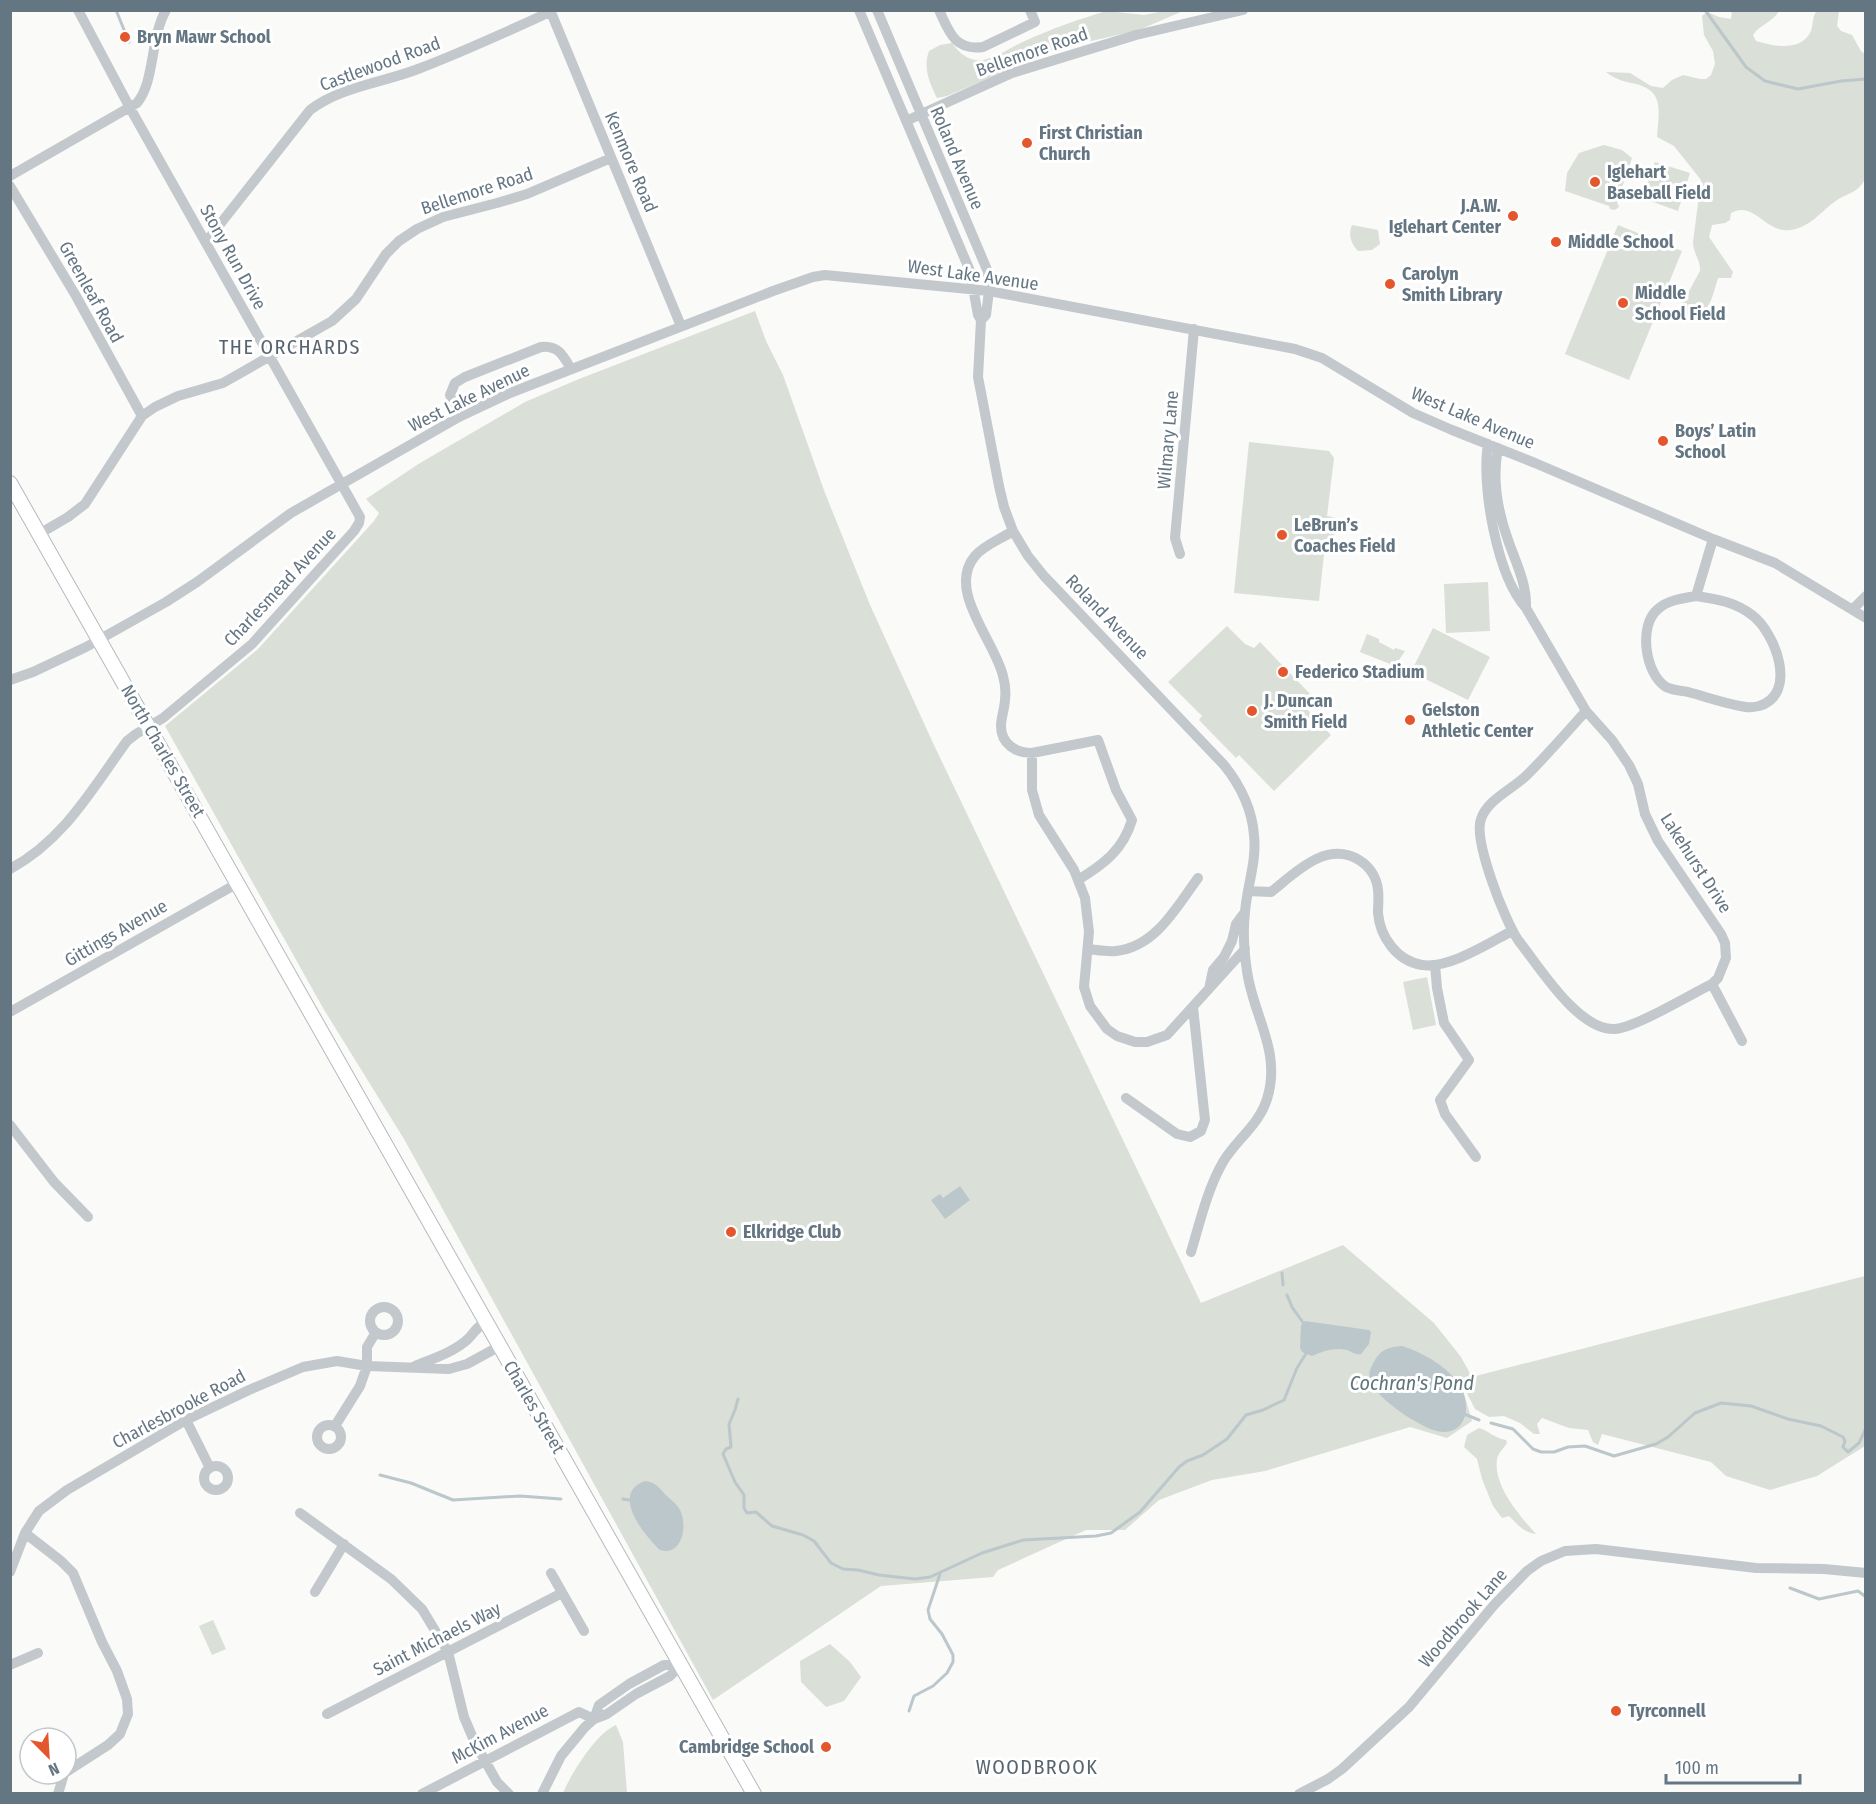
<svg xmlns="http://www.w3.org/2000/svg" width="1876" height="1804" viewBox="0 0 1876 1804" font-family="'Fira Sans Condensed',sans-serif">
<rect width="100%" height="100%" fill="#fafaf8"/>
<path fill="#dadfd7" d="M1107 11 1144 15 1164 11H1183L1139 30 1044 52 1025 63 947 96 937 98C929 82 923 68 929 51L940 45 952 43C959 53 969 62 983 60 997 58 1011 47 1025 41 1051 29 1079 19 1107 11Z
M1732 11H1779C1773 22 1759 25 1753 35L1756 41C1773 46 1799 52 1810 33 1814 26 1811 17 1817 11H1839L1837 26 1841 31 1852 35 1861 51 1865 54V179C1858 193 1848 193 1837 200 1821 211 1810 228 1790 230 1765 233 1754 200 1731 213L1730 220 1725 223 1712 225 1709 237 1733 272 1731 278H1718C1713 294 1710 314 1692 319L1685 316 1682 304 1700 271C1701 261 1693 253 1693 242L1701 180 1674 146 1657 137C1659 109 1665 89 1631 83 1622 81 1613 78 1606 72L1630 73 1651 86 1663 88 1672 80 1683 75 1700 79H1706L1711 75 1715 64 1713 51 1704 35 1702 16 1707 12 1719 17 1731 19Z
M1604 145 1622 150 1632 158 1617 202 1619 207 1615 210 1610 209 1609 206 1565 191 1567 173 1579 153Z
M1655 162 1690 173 1678 211 1642 198Z
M1352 225 1378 230 1380 244 1372 250 1358 251C1351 244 1348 235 1352 225Z
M1618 225 1682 251 1629 380 1565 354Z
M755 311 766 341 783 375 825 493 870 605 933 743 1201 1303 1343 1245 1434 1323 1461 1357 1472 1377 1865 1276V1446L1817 1476 1770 1490 1726 1476 1711 1462 1602 1434 1598 1445 1593 1442 1588 1430 1569 1428 1542 1418 1537 1424 1540 1434H1534L1520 1423 1504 1416 1489 1417 1475 1409 1460 1380 1472 1421 1447 1438 1410 1427 1265 1471 1212 1480 1159 1500 1125 1530H1086L998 1570 993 1577 881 1586 713 1700 404 1139 323 1008 165 726 258 649 374 521 379 513 366 499 420 463 525 402 579 379Z
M1249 442 1329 451 1334 458 1327 516 1336 518 1332 555 1324 554 1319 601 1234 593Z
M1488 582 1490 631 1446 633 1444 584Z
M1227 626 1245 644 1254 648 1260 642 1312 696 1303 705 1331 735 1274 791 1239 755 1236 758 1199 720 1202 716 1168 682Z
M1433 628 1490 657 1468 700 1411 672Z
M1367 634 1379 639V642L1394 650 1395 648 1405 651 1395 666 1360 652Z
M1427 977 1436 1025 1413 1030 1403 982Z
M1479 1428C1489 1431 1494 1438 1506 1440L1507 1443C1504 1448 1498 1453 1497 1459 1493 1486 1520 1516 1536 1534 1524 1533 1517 1524 1509 1516L1502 1518 1493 1506 1482 1479 1477 1459 1464 1447 1467 1435Z
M213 1620 226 1649 212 1655 199 1626Z
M830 1644 850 1662 861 1677 844 1701 826 1707 801 1682 800 1661Z
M616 1725 623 1742 627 1793H563C571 1774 596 1733 616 1725Z"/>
<path fill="#bbc7cb" d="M960 1186 970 1200 945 1219 931 1200 940 1194 943 1198Z
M1305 1321 1369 1330 1371 1332 1369 1344 1361 1354C1354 1355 1353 1352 1347 1350 1335 1347 1323 1351 1312 1356L1302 1352 1300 1348 1301 1325Z
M1402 1346C1421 1352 1443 1364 1456 1380 1477 1407 1464 1444 1428 1428 1411 1420 1379 1400 1371 1382 1367 1374 1371 1367 1375 1360 1381 1349 1390 1347 1402 1346Z
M645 1481C656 1482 660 1489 667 1496 672 1501 678 1505 680 1510 688 1526 682 1557 660 1550 644 1535 610 1493 645 1481Z"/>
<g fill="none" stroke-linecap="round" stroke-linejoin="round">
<path stroke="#bbc7cb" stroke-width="3" d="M116 10 129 42
M1705 10 1746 67 1765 81 1798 89 1841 81 1866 79
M1282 1273 1283 1285
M1287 1295 1292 1307 1304 1324
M738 1399 735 1410 729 1424 731 1447 726 1449 723 1454 735 1482 744 1495V1508L747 1513 756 1512 772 1526 803 1535 814 1541 831 1563 843 1569 858 1570 879 1575 915 1579 930 1577 982 1553 1023 1540 1096 1536 1111 1533 1140 1512 1179 1467 1187 1461 1203 1455 1227 1439 1246 1415 1263 1410 1284 1400 1297 1368 1307 1352
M1464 1414 1479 1420
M1491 1423 1513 1429 1533 1449 1541 1452H1554L1568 1447 1585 1446 1614 1456 1656 1444 1668 1437 1695 1413 1721 1403 1751 1406 1788 1419 1821 1426 1843 1437 1845 1441 1843 1447 1848 1452 1859 1443 1866 1428
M380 1475 411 1483 453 1500 520 1496 561 1499
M623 1499 629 1500
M1790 1588 1819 1599 1858 1591 1866 1597
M909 1711 914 1696 933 1686 947 1673 953 1662V1655L942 1634 930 1619 928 1610 940 1574
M1865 1794 1866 1793"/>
<g stroke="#b5babe" stroke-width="16">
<path id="major" d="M10 483 754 1794"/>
</g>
<path stroke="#c3c8cc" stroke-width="10" d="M550 10 681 326
M859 10 970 271 978 315 981 320
M877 10 988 272 989 291 986 315 981 320 978 377 999 486 1004 507 1013 531 1028 556 1044 576 1224 765C1240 785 1252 810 1254 835 1257 861 1247 886 1245 912 1243 930 1244 952 1247 971 1253 1016 1282 1051 1267 1099 1259 1125 1236 1140 1223 1162 1207 1190 1200 1222 1191 1252
M939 10C949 32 955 51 983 47L1035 22 1030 10
M906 121 1012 73 1136 35 1243 10
M10 176 137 103C155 82 150 38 166 10
M10 186 76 296 142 416
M206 242 310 110C342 86 382 83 418 69 463 52 506 32 550 12
M459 417 450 395 455 383 465 377 541 347C558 345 563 355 571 369
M1488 444C1481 486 1497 576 1526 608L1586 711 1612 740 1629 765 1638 784 1645 814 1658 841 1721 934 1725 943 1726 958 1718 978 1712 984C1691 994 1635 1028 1615 1029 1578 1031 1539 966 1518 940 1505 921 1473 840 1481 819 1488 799 1513 789 1527 775 1548 754 1567 732 1586 711
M1498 448C1492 478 1498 512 1508 540 1516 563 1527 584 1526 608
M1013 531C1001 539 984 545 975 556 946 590 995 641 1003 676 1005 683 1006 691 1005 699 1005 708 1001 717 1001 726 1001 744 1016 753 1032 753L1098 740 1116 790 1132 820C1123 850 1104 864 1078 880
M39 534 68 517 85 504 142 416 155 407 178 396 223 383 332 321 356 299 386 254 399 241 417 229 443 217 497 203 527 194 611 158
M1180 554 1175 538 1194 329
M1696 596C1717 599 1735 602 1752 615 1775 632 1799 694 1759 706 1755 707 1751 708 1746 707 1726 704 1707 697 1688 692 1682 691 1672 690 1666 687 1645 674 1638 625 1658 609 1668 600 1684 598 1696 596Z
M1696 596 1713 539
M1853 609 1866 596
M10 680 33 672 86 647 166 602 197 582 291 513 459 417 510 393 773 291 813 277 825 275 989 291 1295 349 1322 358 1413 413 1452 430 1535 463 1713 539 1775 563 1866 618
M1032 753V790L1039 815 1074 870 1085 898 1089 932 1084 987 1090 1006 1107 1029 1117 1036 1135 1042H1147L1167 1035 1245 949
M10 869C64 840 92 789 127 741L136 734 163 718 252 644 354 531 359 523 360 517 130 108 78 10
M1248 891 1271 892C1295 873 1326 840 1359 860 1369 866 1377 877 1378 890 1379 897 1378 905 1378 913 1380 937 1397 961 1422 965 1449 969 1489 943 1512 931
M1088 949C1097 950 1107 952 1116 951 1156 947 1177 906 1198 878
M1435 965 1437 988 1444 1023 1469 1060 1440 1100 1445 1114 1476 1157
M1712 984 1742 1041
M1209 989 1213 970 1224 957 1232 941 1236 924 1245 912
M10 1012 238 883
M1126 1098 1177 1134 1190 1137 1201 1131 1205 1120 1204 1111 1193 1007
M10 1125 54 1182 88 1217
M370 1321a14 14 0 1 1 28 0a14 14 0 1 1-28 0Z
M415 1366C432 1359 454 1352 468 1339 476 1331 475 1328 486 1322
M186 1420 210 1468
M317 1437a12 12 0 1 1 24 0a12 12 0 1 1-24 0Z
M335 1426 360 1386 367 1366V1347L376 1332
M204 1478a12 12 0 1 1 24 0a12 12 0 1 1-24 0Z
M300 1513 391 1579 422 1609 448 1652 464 1717 475 1743 497 1782 509 1794
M25 1533 61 1561 73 1573 102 1642 117 1671 127 1699 128 1714 120 1734 108 1745 66 1772
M10 1572 25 1533 39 1511 67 1490 186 1420 249 1390 303 1367 337 1361 367 1366 449 1369 467 1364 500 1346
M551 1573 584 1631
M315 1592 344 1544
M10 1665 38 1653
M327 1714 562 1593
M594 1719 599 1705 629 1684 664 1665H681
M58 1794 64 1774
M422 1794 579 1712 594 1719
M542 1794 561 1756 585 1727 594 1719 607 1714 636 1694 670 1676 681 1665
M1299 1794 1328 1779 1342 1769 1409 1707 1494 1605 1527 1571 1541 1561 1565 1551 1596 1549 1756 1568 1824 1569 1866 1573"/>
<use href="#major" stroke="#fff" stroke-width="14"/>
</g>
<g fill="#e4572e" stroke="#fff" stroke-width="2">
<circle cx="125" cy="37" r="6"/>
<circle cx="1027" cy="143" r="6"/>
<circle cx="1595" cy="182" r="6"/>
<circle cx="1513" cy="216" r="6"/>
<circle cx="1556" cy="242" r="6"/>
<circle cx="1390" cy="284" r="6"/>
<circle cx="1623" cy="303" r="6"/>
<circle cx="1663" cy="441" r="6"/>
<circle cx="1282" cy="535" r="6"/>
<circle cx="1283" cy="672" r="6"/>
<circle cx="1252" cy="711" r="6"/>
<circle cx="1410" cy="720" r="6"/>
<circle cx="731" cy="1232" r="6"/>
<circle cx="1616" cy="1711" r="6"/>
<circle cx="826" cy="1747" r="6"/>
</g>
<g text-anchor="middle" stroke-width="6" stroke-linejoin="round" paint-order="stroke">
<g font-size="18" font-weight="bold" fill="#657683" stroke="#fff" text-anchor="start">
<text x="137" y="43">Bryn Mawr School</text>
<text x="1039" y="139">First Christian<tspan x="1039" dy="21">Church</tspan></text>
<text x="1607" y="178">Iglehart<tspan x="1607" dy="21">Baseball Field</tspan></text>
<text x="1501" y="212" text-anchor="end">J.A.W.<tspan x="1501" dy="21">Iglehart Center</tspan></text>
<text x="1568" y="248">Middle School</text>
<text x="1402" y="280">Carolyn<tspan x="1402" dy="21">Smith Library</tspan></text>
<text x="1635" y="299">Middle<tspan x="1635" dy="21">School Field</tspan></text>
<text x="1675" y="437">Boys’ Latin<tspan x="1675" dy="21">School</tspan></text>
<text x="1294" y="531">LeBrun’s<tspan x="1294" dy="21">Coaches Field</tspan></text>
<text x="1295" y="678">Federico Stadium</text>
<text x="1264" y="707">J. Duncan<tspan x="1264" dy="21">Smith Field</tspan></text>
<text x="1422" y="716">Gelston<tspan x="1422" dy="21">Athletic Center</tspan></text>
<text x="743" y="1238">Elkridge Club</text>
<text x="1628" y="1717">Tyrconnell</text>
<text x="814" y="1753" text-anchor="end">Cambridge School</text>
</g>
<g font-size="18" fill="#657683" stroke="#fff">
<text transform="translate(1032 52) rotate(-19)" y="6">Bellemore Road</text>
<text transform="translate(380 64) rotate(-20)" y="6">Castlewood Road</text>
<text transform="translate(957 158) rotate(67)" y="6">Roland Avenue</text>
<text transform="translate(631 162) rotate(67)" y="6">Kenmore Road</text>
<text transform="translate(477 191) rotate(-18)" y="6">Bellemore Road</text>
<text transform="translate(233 257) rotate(61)" y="6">Stony Run Drive</text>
<text transform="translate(973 275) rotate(8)" y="6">West Lake Avenue</text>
<text transform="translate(91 292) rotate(61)" y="6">Greenleaf Road</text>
<text transform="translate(469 398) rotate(-26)" y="6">West Lake Avenue</text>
<text transform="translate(1473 418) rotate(23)" y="6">West Lake Avenue</text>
<text transform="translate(1168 440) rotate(-85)" y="6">Wilmary Lane</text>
<text transform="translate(280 587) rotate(-47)" y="6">Charlesmead Avenue</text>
<text transform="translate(1107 617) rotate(46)" y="6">Roland Avenue</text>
<text transform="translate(163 751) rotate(60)" y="6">North Charles Street</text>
<text transform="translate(1696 863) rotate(57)" y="6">Lakehurst Drive</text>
<text transform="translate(116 933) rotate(-30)" y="6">Gittings Avenue</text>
<text transform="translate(534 1407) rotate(60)" y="6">Charles Street</text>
<text transform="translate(179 1409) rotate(-28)" y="6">Charlesbrooke Road</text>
<text transform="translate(1463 1618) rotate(-49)" y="6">Woodbrook Lane</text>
<text transform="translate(437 1639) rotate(-27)" y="6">Saint Michaels Way</text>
<text transform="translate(500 1734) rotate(-28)" y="6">McKim Avenue</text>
</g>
<g font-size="20" letter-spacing="1.5" fill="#57646e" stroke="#fff">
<text x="290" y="354">THE ORCHARDS</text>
<text x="1037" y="1774">WOODBROOK</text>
</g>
<g font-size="20" font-style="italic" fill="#60757c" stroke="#fff">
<text x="1412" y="1390">Cochran's Pond</text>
</g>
</g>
<rect width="1876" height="1804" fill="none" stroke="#657683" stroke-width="24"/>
<g transform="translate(48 1756) rotate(156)"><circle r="28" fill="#ffffff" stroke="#c1c8cd" stroke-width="1.5"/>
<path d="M0-4.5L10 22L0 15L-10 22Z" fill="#e4572e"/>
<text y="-9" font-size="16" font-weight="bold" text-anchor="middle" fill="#657683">N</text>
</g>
<path d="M1666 1774v9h134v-9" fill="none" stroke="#657683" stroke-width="3"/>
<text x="1675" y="1774" font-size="18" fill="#657683" stroke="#ffffff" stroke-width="4.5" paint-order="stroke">100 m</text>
</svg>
